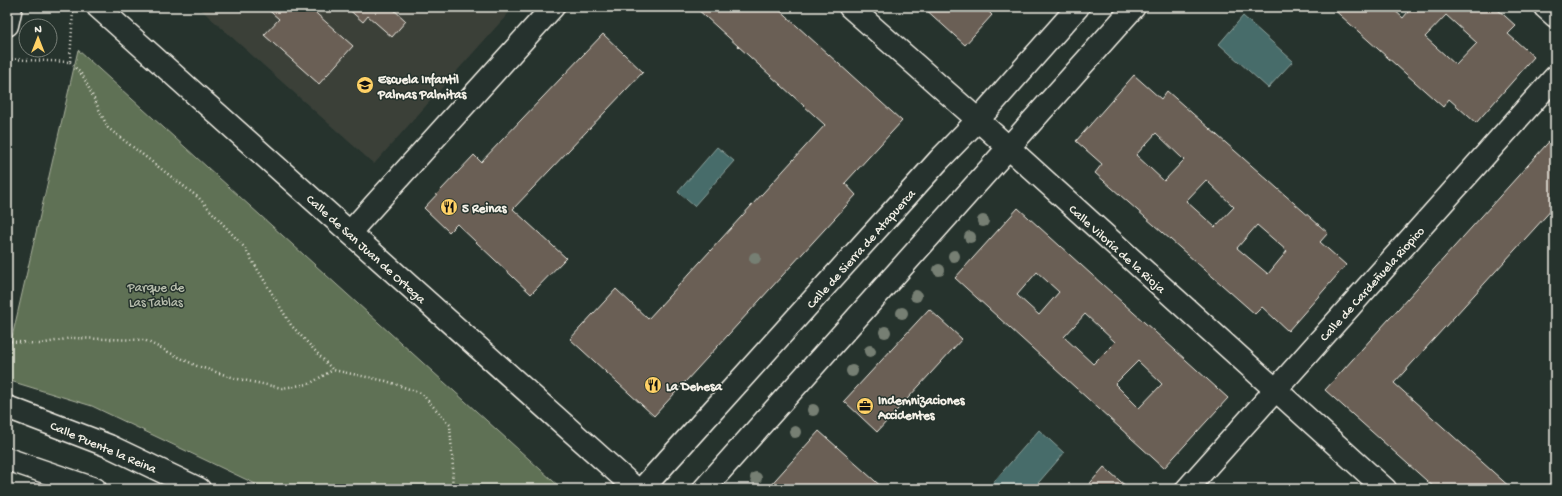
<svg xmlns="http://www.w3.org/2000/svg" width="1562" height="496" viewBox="0 0 1562 496" font-family="'Gochi Hand',sans-serif">
<rect width="100%" height="100%" fill="#26332d"/>
<filter id="ink" filterUnits="userSpaceOnUse"><feTurbulence type="fractalNoise" baseFrequency=".025" numOctaves="2"/><feDisplacementMap in="SourceGraphic" scale="8" xChannelSelector="R" yChannelSelector="G"/><feConvolveMatrix kernelMatrix="1 2 1 2 8 2 1 2 1" color-interpolation-filters="sRGB"/></filter>
<g filter="url(#ink)">
<path fill="#3a4039" d="M198 7H514L374 164Z"/>
<path fill="#5f7154" stroke="#aab19e" d="M78 50 562 489H266L92 406 7 380V359Z"/>
<path fill="#476c6a" stroke="#8ca19c" d="M1243 16 1293 61 1268 88 1219 44Z
M717 147 734 161 694 206 678 192Z
M1039 430 1064 453 1033 489H994L990 486Z"/>
<path fill="#6a5f55" stroke="#f4f1e8" fill-rule="evenodd" d="M265 7H309L353 46 319 84 264 35 279 19Z
M346 7H391L406 21 392 37 368 16 363 22Z
M695 7H776L902 121 845 183 856 195 654 416 570 339 616 289 648 319 825 125Z
M923 7H984L992 15 965 45Z
M1331 7H1391L1403 18 1412 7H1495L1516 26 1508 34 1534 57 1476 123 1449 99 1443 107ZM1446 15 1477 43 1456 65 1425 37Z
M603 34 643 72 513 209 566 258 531 294 457 224 449 232 424 208 474 155 481 162Z
M1134 75 1161 99 1167 91 1328 233 1320 242 1346 265 1288 331 1262 307 1255 314 1095 173 1102 164 1076 141ZM1156 133 1184 160 1164 181 1136 155ZM1206 180 1234 207 1215 227 1186 201ZM1257 225 1287 251 1268 274 1237 248Z
M1555 135V206L1394 383 1512 489H1436L1325 390Z
M1018 208 1228 398 1164 468 955 278ZM1037 272 1059 292 1039 315 1017 295ZM1085 314 1115 342 1093 364 1064 337ZM1138 361 1162 384 1139 408 1115 384Z
M929 309 962 339 877 432 844 401Z
M819 431 884 489H767Z
M1104 467 1111 473 1129 489H1085Z"/>
<g fill="none" stroke-linecap="round" stroke-linejoin="round">
<g stroke="#f4f1e8" stroke-width="25">
<path id="minor" d="M98 7 636 489
M850 7 978 120 1385 489
M1545 7 1555 16
M7 25 11 7
M350 232 553 7
M7 407 109 446 199 489
M7 459 95 489
M642 489 940 159 978 120 1078 7
M704 489 1134 7
M1187 489 1555 77"/>
</g>
<path stroke="#f4f1e8" stroke-width="2.5" stroke-dasharray="1 3" stroke-linecap="butt" d="M7 59 70 62 73 10
M70 62 83 76 108 128 199 198 244 247 291 325 333 370 386 381 421 393 450 425 453 468 452 489
M7 341 40 344 71 338 144 340 197 366 238 379 282 388 309 384 333 370"/>
<use href="#minor" stroke="#26332d" stroke-width="22"/>
</g>
<g fill="#767f73">
<circle cx="983" cy="221" r="6"/>
<circle cx="970" cy="237" r="6"/>
<circle cx="954" cy="256" r="6"/>
<circle cx="755" cy="258" r="6"/>
<circle cx="939" cy="270" r="6"/>
<circle cx="916" cy="296" r="6"/>
<circle cx="902" cy="313" r="6"/>
<circle cx="885" cy="332" r="6"/>
<circle cx="870" cy="351" r="6"/>
<circle cx="852" cy="371" r="6"/>
<circle cx="813" cy="410" r="6"/>
<circle cx="795" cy="432" r="6"/>
<circle cx="756" cy="478" r="6"/>
</g>
</g>
<defs>
<g id="school-disc" transform="scale(0.9)"><circle r="9.5" fill="#ffd166" stroke="#26332d"/><path d="M0-5L7-2L0 1L-7-2ZM-4 1L0 2.5L4 1V4Q0 6-4 4Z" fill="#111"/></g>
<g id="restaurant-disc" transform="scale(0.9)"><circle r="9.5" fill="#ffd166" stroke="#26332d"/><path d="M-5-6h1v4h1v-4h1v4h1v-4h1v5L-1.5 .5V6h-2V.5L-5-1ZM5-6V6H3V1.5H1.5Q1.5-4 5-6Z" fill="#111"/></g>
<g id="office-disc" transform="scale(0.9)"><circle r="9.5" fill="#ffd166" stroke="#26332d"/><path d="M-6-3h4V-5.5h4V-3h4V5H-6ZM-1-4.5V-3h2v-1.5ZM-6 0V1H6V0Z" fill="#111"/></g>
</defs>
<g fill-rule="evenodd">
<use href="#school-disc" x="365" y="85"/>
<use href="#restaurant-disc" x="449" y="207"/>
<use href="#restaurant-disc" x="653" y="385"/>
<use href="#office-disc" x="865" y="406"/>
</g>
<g text-anchor="middle" stroke-width="3" stroke-linejoin="round" paint-order="stroke">
<g font-size="13" font-weight="bold" fill="#f4f1e8" stroke="#26332d" text-anchor="start">
<text x="378" y="83">Escuela Infantil<tspan x="378" dy="15">Palmas Palmitas</tspan></text>
<text x="462" y="212">5 Reinas</text>
<text x="666" y="390">La Dehesa</text>
<text x="878" y="404">Indemnizaciones<tspan x="878" dy="15">Accidentes</tspan></text>
</g>
<g font-size="13" fill="#f4f1e8" stroke="#26332d">
<text transform="translate(367 248) rotate(42)" y="5">Calle de San Juan de Ortega</text>
<text transform="translate(860 248) rotate(-48)" y="5">Calle de Sierra de Atapuerca</text>
<text transform="translate(1118 248) rotate(42)" y="5">Calle Viloria de la Rioja</text>
<text transform="translate(1371 283) rotate(-48)" y="5">Calle de Cardeñuela Riopico</text>
<text transform="translate(104 446) rotate(23)" y="5">Calle Puente la Reina</text>
</g>
<g font-size="13" fill="#b8bead" stroke="#26332d">
<text x="156" y="291">Parque de<tspan x="156" dy="15">Las Tablas</tspan></text>
</g>
</g>
<rect width="1562" height="496" fill="none" stroke="#26332d" stroke-width="24"/>
<rect x="12" y="12" width="1538" height="472" fill="none" stroke="#f4f1e8" stroke-width="1.5" filter="url(#ink)"/>
<g transform="translate(38 38)"><circle r="19" fill="#26332d" stroke="#787f78"/>
<path d="M0-3L7 15L0 10L-7 15Z" fill="#ffd166"/>
<text y="-6" font-size="11" font-weight="bold" text-anchor="middle" fill="#f4f1e8">N</text>
</g>
</svg>
